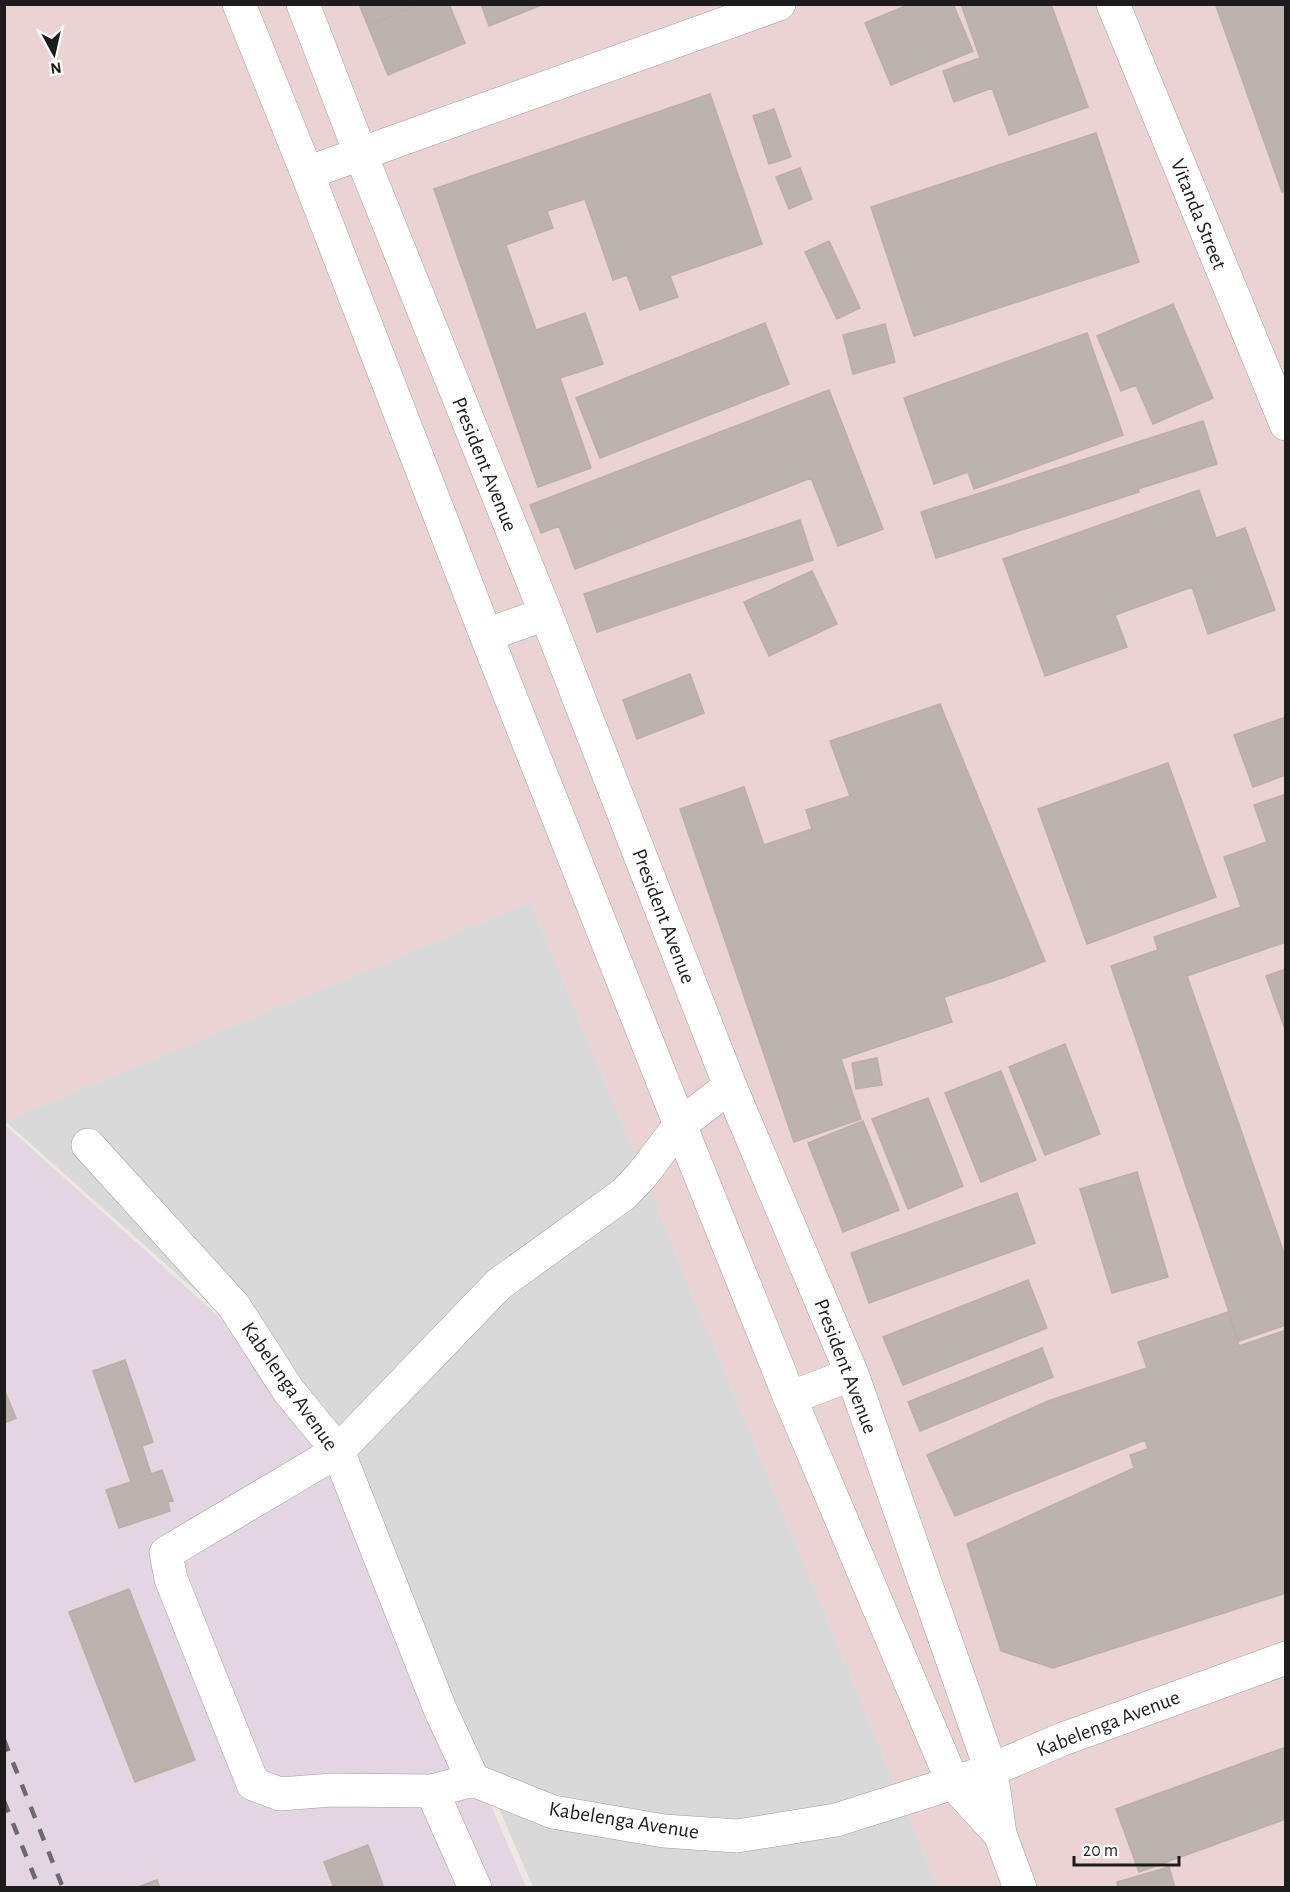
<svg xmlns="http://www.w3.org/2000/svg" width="1290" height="1892" viewBox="0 0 1290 1892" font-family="'Alegreya Sans',sans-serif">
<rect width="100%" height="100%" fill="#ece8e2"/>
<path fill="#d9d9d9" d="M531 902 938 1887H533L324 1405 5 1121Z"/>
<path fill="#ebd3d4" d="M5 5H1285V1887H938L531 902 5 1121Z"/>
<path fill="#e4d5e3" d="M4 1124 320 1407 526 1887H5Z"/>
<path fill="#bcb3af" stroke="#bcaea6" stroke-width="1.5" d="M359 4H419L368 26Z
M419 4H449L465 43 388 75 368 26Z
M481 4H544L489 26Z
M910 4H953L973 51 891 85 865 23Z
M961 4H1051L1088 107 1009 135 992 88 954 102 943 71 980 58Z
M1221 4H1286V191L1282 192 1216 6Z
M710 94 762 244 670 276 678 297 640 310 627 275 613 280 585 199 547 211 553 228 506 245 536 330 585 313 603 364 560 378 591 468 538 487 434 189Z
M774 109 791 157 769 164 753 116Z
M1096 133 1139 262 914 336 871 207Z
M800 168 812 199 789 209 776 177Z
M829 241 860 308 837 319 805 252Z
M1173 304 1213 398 1153 424 1136 385 1121 391 1097 336Z
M765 323 789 384 600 458 576 398Z
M885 324 895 362 853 374 843 335Z
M1087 333 1123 435 974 489 968 472 934 484 904 398Z
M829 390 883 529 838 546 811 478 575 569 559 526 541 533 530 505Z
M1203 421 1217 464 1138 489 1139 492 936 558 921 512Z
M1199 490 1216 538 1245 528 1275 610 1208 634 1192 587 1115 615 1127 647 1045 676 1003 559Z
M800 520 813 560 597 632 584 594Z
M812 571 837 624 769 656 744 602Z
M690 674 704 713 637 739 623 700Z
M940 704 1045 961 1005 977 944 997 952 1022 841 1059 861 1119 794 1142 680 809 744 787 764 845 812 829 806 810 850 796 830 741Z
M1286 717V775L1253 787 1234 735Z
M1168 763 1216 897 1087 944 1038 809Z
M1286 794V942L1187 976 1286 1259V1325L1239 1341 1111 966 1158 950 1154 937 1241 907 1224 857 1267 842 1254 805Z
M1286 969V1032L1266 976Z
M1065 1044 1100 1134 1045 1155 1009 1067Z
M877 1058 882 1085 856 1089 852 1063Z
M1001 1071 1036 1160 981 1182 945 1093Z
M928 1098 963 1186 908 1209 872 1119Z
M863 1121 899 1210 843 1232 808 1143Z
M1137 1172 1168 1277 1112 1293 1080 1189Z
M1017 1193 1035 1243 869 1303 851 1253Z
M1028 1280 1047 1328 903 1385 883 1337Z
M1228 1312 1239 1346 1286 1330V1593L1053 1668 1001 1651 967 1544 1134 1468 1130 1455 1148 1449 1145 1440 955 1516 927 1455 1048 1401 1147 1368 1138 1342Z
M1042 1348 1053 1377 920 1431 908 1402Z
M125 1360 153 1442 142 1446 151 1474 162 1470 173 1501 168 1502 170 1511 119 1528 106 1490 131 1482 93 1371Z
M4 1389 16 1418 4 1423Z
M129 1589 195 1760 135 1782 69 1612Z
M1286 1747V1819L1139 1872 1116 1809Z
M368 1845 384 1888H334L324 1862Z
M1169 1867 1175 1888H1118L1117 1882Z
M157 1880 160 1888H135Z"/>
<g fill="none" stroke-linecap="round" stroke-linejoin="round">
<g stroke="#9d9d9d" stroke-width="34">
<path id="minor" d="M239 4 307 173 486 635 680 1125 790 1398 953 1783 1000 1834 1020 1888
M303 4 361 155 546 614 730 1086 852 1374 991 1770 1000 1834
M1113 4 1286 424
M307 173 779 4
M486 635 546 614
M88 1145 234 1306 288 1390 338 1451 440 1709 473 1780 553 1812 664 1831 737 1836 836 1820 953 1783 991 1770 1063 1739 1286 1658
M790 1398 852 1374
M473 1780 432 1791 332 1790 280 1794 253 1784 171 1579 166 1553 338 1451 499 1284 624 1194 642 1175 680 1125 730 1086
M432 1791 475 1888"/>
</g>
<use href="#minor" stroke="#fff" stroke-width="33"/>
<path stroke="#6a6a6a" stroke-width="4.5" stroke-dasharray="12 12" stroke-linecap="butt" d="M4 1740 63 1888
M4 1801 39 1888"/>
</g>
<g text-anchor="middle" stroke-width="6" stroke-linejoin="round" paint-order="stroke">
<g font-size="21" fill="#1c1c1c" stroke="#fff">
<text transform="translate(1199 214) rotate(68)" y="7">Vitanda Street</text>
<text transform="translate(485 464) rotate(68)" y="7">President Avenue</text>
<text transform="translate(664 916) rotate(69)" y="7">President Avenue</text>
<text transform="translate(846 1366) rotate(69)" y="7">President Avenue</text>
<text transform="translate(290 1386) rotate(55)" y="7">Kabelenga Avenue</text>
<text transform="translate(1108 1723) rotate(-21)" y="7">Kabelenga Avenue</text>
<text transform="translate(624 1820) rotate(9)" y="7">Kabelenga Avenue</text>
</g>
</g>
<rect width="1290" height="1892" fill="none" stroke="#1c1c1c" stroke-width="12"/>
<g transform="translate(54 54) rotate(172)" stroke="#ffffff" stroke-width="4.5" paint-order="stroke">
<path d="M0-4.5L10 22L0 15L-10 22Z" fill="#1c1c1c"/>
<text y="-9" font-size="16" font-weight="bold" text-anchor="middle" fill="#1c1c1c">N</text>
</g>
<path d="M1074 1856v9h105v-9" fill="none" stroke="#1c1c1c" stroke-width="3"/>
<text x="1083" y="1856" font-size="18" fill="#1c1c1c" stroke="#ffffff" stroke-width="4.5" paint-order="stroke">20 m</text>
</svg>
